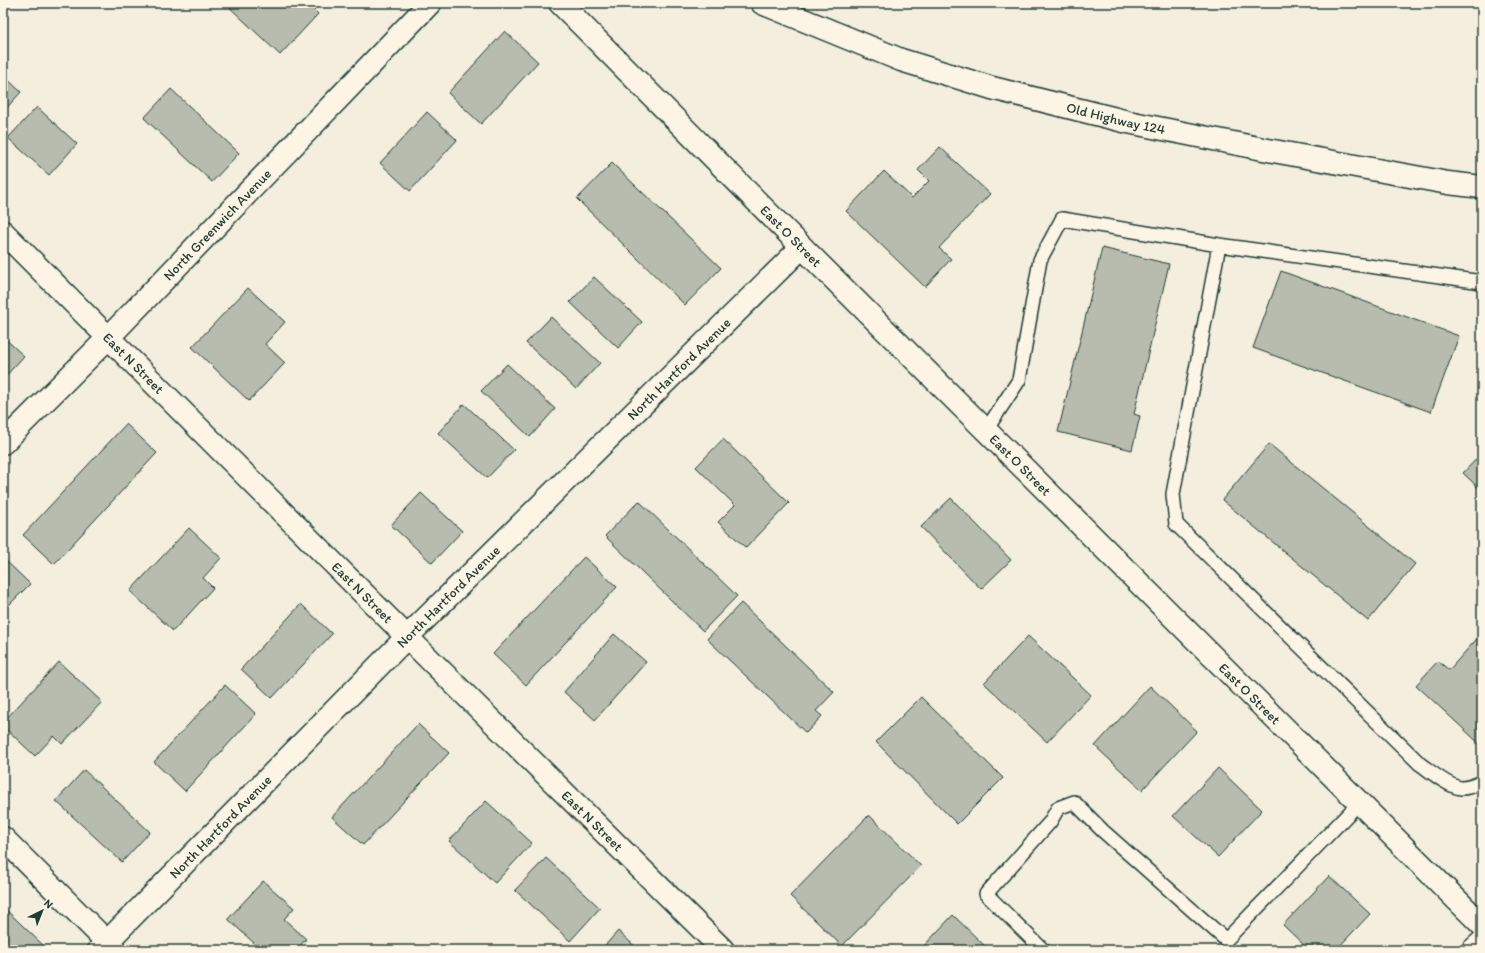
<svg xmlns="http://www.w3.org/2000/svg" width="1485" height="953" viewBox="0 0 1485 953" font-family="Itim,sans-serif">
<rect width="100%" height="100%" fill="#f3eede"/>
<filter id="ink" filterUnits="userSpaceOnUse"><feTurbulence type="fractalNoise" baseFrequency=".025" numOctaves="2"/><feDisplacementMap in="SourceGraphic" scale="8" xChannelSelector="R" yChannelSelector="G"/><feConvolveMatrix kernelMatrix="1 2 1 2 8 2 1 2 1" color-interpolation-filters="sRGB"/></filter>
<g filter="url(#ink)">
<path fill="#b8bcae" stroke="#1f3d34" d="M225 3H307L318 14 280 55Z
M505 31 538 62 481 124 448 93Z
M3 75 21 92 3 112Z
M171 89 239 153 212 182 144 118Z
M37 107 77 144 49 175 8 138Z
M427 112 457 140 410 191 380 163Z
M940 147 990 194 939 248 951 259 925 287 846 211 884 171 912 198 929 181 918 170Z
M612 163 721 268 685 305 577 199Z
M1102 248 1169 264 1134 414 1140 416 1132 450 1058 432Z
M1281 271 1459 336 1431 412 1253 348Z
M594 277 642 322 618 348 570 302Z
M248 288 285 322 265 344 285 363 249 401 192 347Z
M551 317 600 363 576 389 526 343Z
M3 337 24 356 3 379Z
M507 364 555 409 530 437 481 391Z
M464 404 514 450 487 478 438 433Z
M126 424 157 453 54 564 23 535Z
M723 439 789 503 746 548 718 522 735 505 696 467Z
M1269 444 1415 564 1368 621 1222 500Z
M1482 453V491L1463 473Z
M421 493 462 531 432 563 391 525Z
M951 498 1011 560 981 589 921 527Z
M639 501 737 596 703 631 605 536Z
M189 528 221 558 203 578 213 588 173 631 130 591Z
M584 557 617 587 526 685 493 654Z
M3 558 30 584 3 611Z
M741 603 834 692 816 711 822 716 806 733 707 639Z
M301 604 332 634 272 698 241 669Z
M1482 633V746L1416 685 1438 661 1449 670Z
M614 634 646 662 595 720 564 692Z
M1028 636 1091 695 1047 742 984 683Z
M59 662 102 702 62 744 54 736 35 756 3 726V722Z
M225 685 256 714 185 791 154 762Z
M1150 686 1197 731 1142 790 1095 746Z
M921 697 1003 778 957 824 876 742Z
M418 724 449 753 363 845 332 817Z
M1218 768 1262 810 1218 857 1173 816Z
M84 770 150 832 122 862 56 801Z
M486 801 532 843 495 883 449 841Z
M869 815 921 866 842 946 790 896Z
M546 858 600 908 570 941 515 890Z
M1329 876 1370 914 1336 950H1309L1283 925Z
M263 881 294 908 284 919 306 939 296 950H249L255 944 228 919Z
M3 907 44 946 40 950H3Z
M953 915 989 950H920Z
M618 931 639 950H601Z"/>
<g fill="none" stroke-linecap="round" stroke-linejoin="round">
<g stroke="#1f3d34" stroke-width="16">
<path id="service" d="M1219 245 1173 494 1176 524 1420 764C1430 771 1449 787 1461 788 1468 788 1476 785 1482 782
M986 430 1019 380 1040 260 1062 219 1219 245 1482 282
M1043 950 986 894 1050 822 1058 808 1074 802 1103 831 1226 940 1359 803"/>
</g>
<g stroke="#1f3d34" stroke-width="25">
<g id="minor">
<path id="s1" d="M3 232 407 637 723 950"/>
<path id="s2" d="M3 443 109 337 430 3"/>
<path d="M3 838 115 950"/>
<path id="s3" d="M99 950 407 637 802 247"/>
</g>
</g>
<g stroke="#1f3d34" stroke-width="25">
<g id="tertiary">
<path id="s4" d="M560 3 802 247 1482 925"/>
<path id="s5" d="M762 3 901 60 992 88 1128 122 1268 150 1448 183 1482 187"/>
<path d="M1473 950 1482 942"/>
</g>
</g>
<use href="#service" stroke="#fcf5e5" stroke-width="13"/>
<use href="#minor" stroke="#fcf5e5" stroke-width="22"/>
<use href="#tertiary" stroke="#fcf5e5" stroke-width="22"/>
</g>
</g>
<g text-anchor="middle" stroke-width="3.5" stroke-linejoin="round" paint-order="stroke">
<g font-size="14" fill="#1f3d34" stroke="#fcf5e5">
<text dy="5" stroke="none"><textPath href="#s5" startOffset="373">Old Highway 124</textPath></text>
<text dy="5" stroke="none"><textPath href="#s2" startOffset="306">North Greenwich Avenue</textPath></text>
<text dy="5" stroke="none"><textPath href="#s4" startOffset="328">East O Street</textPath></text>
<text dy="5" stroke="none"><textPath href="#s1" startOffset="185">East N Street</textPath></text>
<text dy="5" stroke="none"><textPath href="#s3" startOffset="821">North Hartford Avenue</textPath></text>
<text dy="5" stroke="none"><textPath href="#s4" startOffset="652">East O Street</textPath></text>
<text dy="5" stroke="none"><textPath href="#s1" startOffset="509">East N Street</textPath></text>
<text dy="5" stroke="none"><textPath href="#s3" startOffset="497">North Hartford Avenue</textPath></text>
<text dy="5" stroke="none"><textPath href="#s4" startOffset="976">East O Street</textPath></text>
<text dy="5" stroke="none"><textPath href="#s1" startOffset="833">East N Street</textPath></text>
<text dy="5" stroke="none"><textPath href="#s3" startOffset="173">North Hartford Avenue</textPath></text>
</g>
</g>
<rect width="1485" height="953" fill="none" stroke="#fcf5e5" stroke-width="16"/>
<rect x="8" y="8" width="1469" height="937" fill="none" stroke="#1f3d34" stroke-width="1.5" filter="url(#ink)"/>
<g transform="translate(42 911) rotate(43)" stroke="#fcf5e5" stroke-width="3" paint-order="stroke">
<path d="M0-3L7 15L0 10L-7 15Z" fill="#1f3d34"/>
<text y="-6" font-size="11" font-weight="bold" text-anchor="middle" fill="#1f3d34">N</text>
</g>
</svg>
